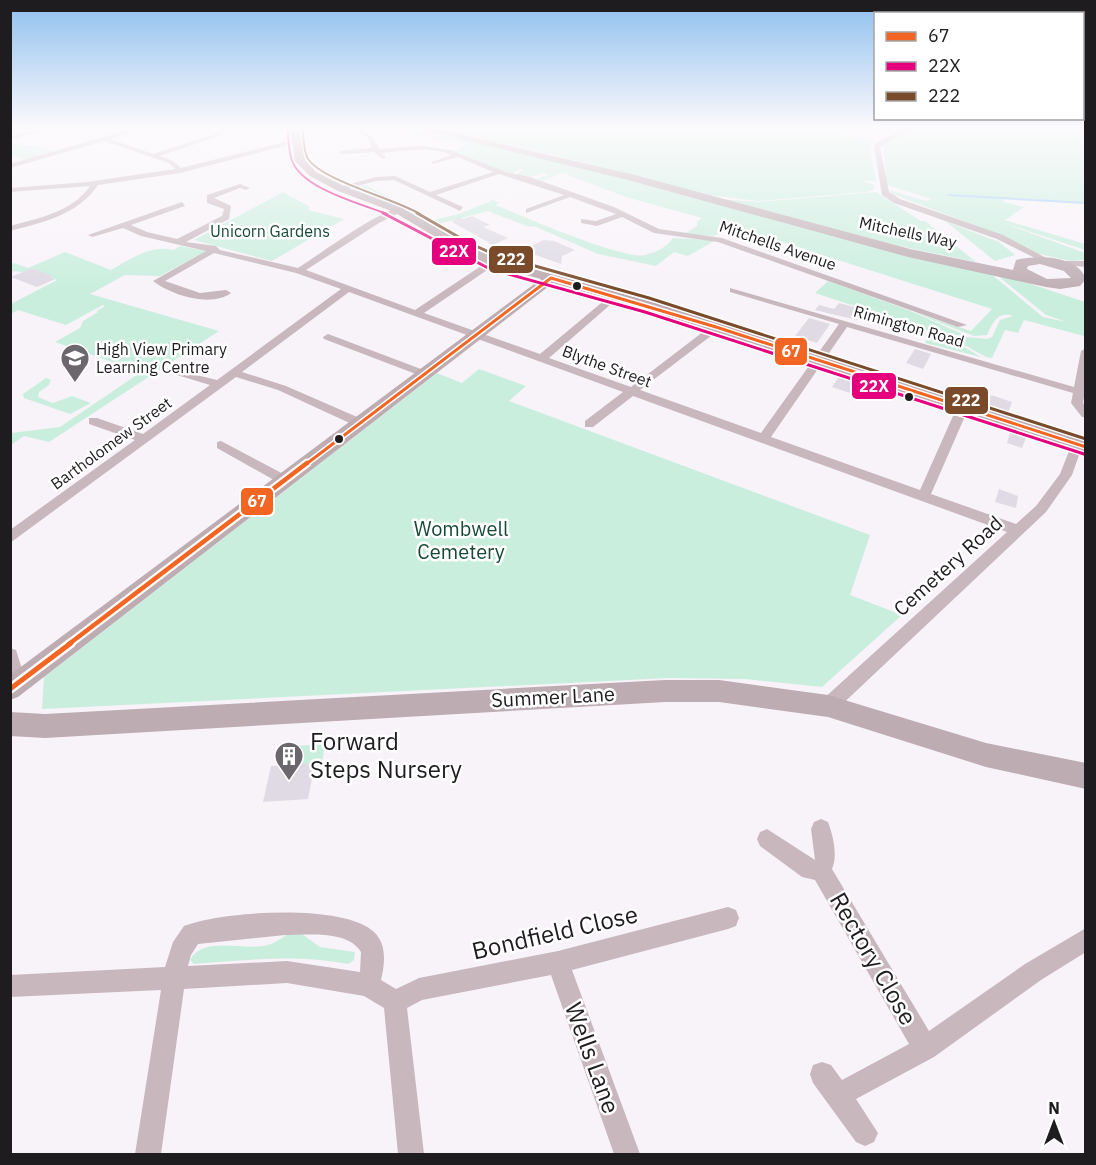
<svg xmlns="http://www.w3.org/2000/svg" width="1096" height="1165" viewBox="0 0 1096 1165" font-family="'IBM Plex Sans',sans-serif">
<rect width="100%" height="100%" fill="#f8f3f9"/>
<path fill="#c9eede" d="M388 127H411L587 168 985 269 1043 317 1067 322 1046 315 992 271 1085 302 1084 336 1024 320 1018 333 1005 330 992 358 986 357 946 335 987 339 992 337 1000 320 1013 316C997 311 993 323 987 335L974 336 913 312 971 331 992 309 731 226 714 236 684 234 697 226V222L702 218 626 197 563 173 542 181 535 179 548 175 542 173 531 177 516 175 523 170 519 169 512 174 508 173 456 152 467 143 410 135Z
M440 127H852L844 135 874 140 870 148 876 181 860 180 874 185 873 190 867 192 758 201 709 195 590 164 437 128Z
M932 127H1085V204L1002 199 1004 202 1024 207 1005 220 1085 244V250L1010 225 1011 226 1085 253V260L1070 261 1031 252 990 231 892 194 889 190 926 201 932 199 887 185 883 145C899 134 913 133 932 127Z
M11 142C26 148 39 145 55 151L24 160 11 155Z
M365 185 433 220 459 214 493 200 499 203 496 205C518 215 627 261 645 255 656 252 666 248 673 238L716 240 688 256 674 252 656 266 598 254 534 226 529 227 488 211 435 225 428 222 431 220 427 221 403 208 353 190Z
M283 192 310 207 308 210 344 219 272 261 194 240Z
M876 192 921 221H925L976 262 899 246 718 199 759 202Z
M945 221 999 242 1015 255 995 261Z
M180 246 207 251 160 276 125 275 90 294 219 331 49 442 24 436 11 445V433L60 427 141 372 55 342 80 328 83 321 98 312 97 311 105 306 103 305 66 325 18 310 11 314V304L57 280 32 268 23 272 11 271V265L14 263 28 268 65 252 111 270C129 260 151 244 173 250Z
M828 281 908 310 967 336 942 334 981 357 925 343 930 331 815 293Z
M479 369 526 386 509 401 870 535 850 595 902 615 822 687 745 679 669 678 42 709 44 677 437 373 462 383Z
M46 378 51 380 49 385 39 392 38 397 53 403 72 396 91 403 70 414 24 398 23 394Z
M325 744 322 763 286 765 290 746Z
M295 929 320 947 355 952 354 960 348 964C297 954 246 960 194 964L190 960C204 934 247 953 271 944 279 941 287 934 295 929Z"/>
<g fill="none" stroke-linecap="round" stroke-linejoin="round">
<path stroke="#aacffa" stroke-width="2" d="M949 195 1086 203"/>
</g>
<path fill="#dfdae4" d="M472 216 490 225 483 227 508 238 493 245 452 222 459 217 463 219Z
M544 240 554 241 575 250 562 256 561 264 522 250Z
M32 268 53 276 50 277 55 279 37 287 11 277Z
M839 303 850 306 864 309 857 320 815 310 819 305 834 309Z
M809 318 830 324 817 343 795 336Z
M915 349 931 354 923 369 906 363Z
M840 375 858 380 850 393 832 387Z
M991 395 1012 402 1008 413 987 406Z
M1011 430 1027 435 1022 448 1007 443Z
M999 489 1018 496 1016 508 995 502Z
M315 763 308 799 263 802 271 766Z"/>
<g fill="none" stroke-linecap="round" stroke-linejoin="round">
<path fill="#c8b8be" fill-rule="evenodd" d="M45 127H55L10 140V136Z
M138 127H148L110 139 153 154 212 135 226 127H234L216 137 160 156 173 161 181 168 285 142 296 140 299 142 180 173 98 185C78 215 43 222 10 231V226C39 218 72 212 90 186L10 192V188L87 182 175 169 169 163 104 141 10 168V164Z
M350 127C366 127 373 136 379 149L421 146 450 150 506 172 530 177 614 207 659 229 722 238 967 325 958 327 718 242 654 233 622 217 597 226 581 223V219L596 221 616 214 570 197 526 213V209L564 195 499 174 436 195 463 207 460 211 394 180 376 181 339 191V187L376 177 395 176 430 192 493 172 458 157 432 164V162L452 155C430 146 403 151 381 153L386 157 383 159 374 152 339 154 341 151 372 148 368 138Z
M909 127H917L880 147 889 192 900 199 1003 235 1052 261H1086V267L1045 263 997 239 894 203 882 195 874 147 877 142Z
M240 184 250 188 246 190 240 188 214 198 231 206 229 219 186 242 216 246 220 250 298 268C317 256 382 208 401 208V212L379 223 306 270 415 310 490 260H496V264L424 313 540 354 612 294H618V298L549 358 631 387 712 325H720V329L640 390 761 433 839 324 730 292V288L1074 387 1081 351 1086 348V386L1083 403 1086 406V417H1082L1071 403 1073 393 847 327 771 437 920 490 957 407 963 403 967 405 969 407 931 494 1016 524 1036 506 1060 474 1073 441 1077 440 1083 444 1072 475 1046 512 834 712 828 714 822 712 819 706 822 700 1007 532 633 396 593 427H585V421L623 392 349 292 242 372 286 386 364 420V426H356L278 390 236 377 10 543V530L135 440 89 424V418H97L143 434 210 385 167 372V368L217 380 341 289 296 273 214 253 165 281 200 293 226 290 231 293C211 308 171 295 153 281L206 251 141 236 123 228 92 237 88 235 182 202 185 206 131 225 147 232 177 239 222 216 224 209 207 203V195Z
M328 334 429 372 430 374 421 376 324 339 323 337Z
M221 441 291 478 293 481 286 485 281 484 217 448V442Z
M10 648 16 650 26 682 24 687 18 690 10 684Z
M821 819 828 822C833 835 838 856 832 869L929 1031 1025 964 1086 928V952L1041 980 934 1057 856 1099 878 1133 874 1142 865 1146 856 1142 813 1083 810 1074 813 1065 822 1062 831 1065 842 1080 909 1044 815 880 802 877 760 846 757 839 760 832 767 829 815 860 811 829 814 822Z
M728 907 736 910 739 918 736 926 728 929 572 970 640 1154H614L551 975 422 1000 407 1008 424 1154H398L384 1008 364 996 287 983 184 989 161 1154H135L161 990 10 997V975L165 967 173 942 184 926C221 911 344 903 374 932 387 944 385 964 381 980L396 989 419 978 558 951ZM285 935C307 935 348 930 361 952L360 972 287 961 188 966 191 955 198 944Z"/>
<path fill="#bdacb2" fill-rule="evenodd" d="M290 127H298L305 160 316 172 346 187 402 208 470 247 497 259 652 302 1086 441V452L642 308 553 283 18 697 10 700V675L541 279 489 265 462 253 394 212 338 191 310 176 295 161Z
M665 680H719L828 695 986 743 1086 763V789L986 767 828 717 719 702H665L45 738 10 736V712L45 714Z"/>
<path fill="#c0b0b6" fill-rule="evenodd" d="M411 127H429L635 175 910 249 1013 270 1016 260C1037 255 1077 255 1086 279L1080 286 1060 289 1046 287 908 257 628 180ZM1040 264 1064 271 1071 278 1047 279 1027 269 1028 266Z"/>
<g stroke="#fff" stroke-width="6">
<path id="bus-1-far2" d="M305 465 551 278 716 327 1086 447"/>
</g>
<g stroke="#fff" stroke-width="9">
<path id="bus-1-far1" d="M69 644 307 463"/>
</g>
<g stroke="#fff" stroke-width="10">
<path id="bus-1" d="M10 689 71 643"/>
</g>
<g stroke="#fff" stroke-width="4.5">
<path id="bus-2-far1" d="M287 128C289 138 288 156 294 165 308 190 361 204 387 214"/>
</g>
<g stroke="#fff" stroke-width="6">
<path id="bus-2" d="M383 213 490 269 645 312 1084 454"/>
</g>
<g stroke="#fff" stroke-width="4.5">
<path id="bus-3-far1" d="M302 127C304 136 303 151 308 159 323 181 393 198 420 214"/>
</g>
<g stroke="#fff" stroke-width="6">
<path id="bus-3" d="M417 213 469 243 496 255 649 298 1086 439"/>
</g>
<use href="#bus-1-far2" stroke="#f26522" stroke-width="3"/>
<use href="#bus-1-far1" stroke="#f26522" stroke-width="4.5"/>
<use href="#bus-1" stroke="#f26522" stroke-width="5"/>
<use href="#bus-2-far1" stroke="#e5007d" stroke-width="2"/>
<use href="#bus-2" stroke="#e5007d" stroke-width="3"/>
<use href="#bus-3-far1" stroke="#7a4b2a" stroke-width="2"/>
<use href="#bus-3" stroke="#7a4b2a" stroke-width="3"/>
</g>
<linearGradient id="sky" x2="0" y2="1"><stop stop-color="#8fbfef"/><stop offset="0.44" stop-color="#fcfafc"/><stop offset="1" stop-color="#fcfafc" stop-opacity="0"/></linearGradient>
<rect width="1096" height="290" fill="url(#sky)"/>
<defs>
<g id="school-pin" transform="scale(1.5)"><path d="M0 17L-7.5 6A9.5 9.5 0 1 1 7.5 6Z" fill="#6b676c" stroke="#fff"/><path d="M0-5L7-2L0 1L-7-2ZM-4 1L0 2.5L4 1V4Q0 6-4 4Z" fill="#fff"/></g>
<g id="building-pin" transform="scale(1.5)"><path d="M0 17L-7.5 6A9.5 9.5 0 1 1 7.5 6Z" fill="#6b676c" stroke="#fff"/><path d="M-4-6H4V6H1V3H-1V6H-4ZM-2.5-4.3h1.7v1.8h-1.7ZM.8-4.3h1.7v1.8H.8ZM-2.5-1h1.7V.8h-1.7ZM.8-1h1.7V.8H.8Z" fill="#fff"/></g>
</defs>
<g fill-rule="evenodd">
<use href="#school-pin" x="75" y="358"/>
<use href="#building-pin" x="289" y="756"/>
</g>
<g fill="#1f1c20" stroke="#fff" stroke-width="2">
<circle cx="577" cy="286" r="5"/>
<circle cx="909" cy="397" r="5"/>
<circle cx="339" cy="439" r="5"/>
</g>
<g text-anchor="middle" stroke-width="5" stroke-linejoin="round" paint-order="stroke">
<g font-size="16" fill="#174936" stroke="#fff">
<text x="270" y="237">Unicorn Gardens</text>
</g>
<g font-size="16" fill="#1f1c20" stroke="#fff">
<text transform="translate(908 232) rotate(12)" y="6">Mitchells Way</text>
<text transform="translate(778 245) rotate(19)" y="6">Mitchells Avenue</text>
<text transform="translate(909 326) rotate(16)" y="6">Rimington Road</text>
<text transform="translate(607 366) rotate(20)" y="6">Blythe Street</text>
<text transform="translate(111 443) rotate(-36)" y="6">Bartholomew Street</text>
</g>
<g font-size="16" fill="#1f1c20" stroke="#fff" text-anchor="start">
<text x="96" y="355">High View Primary<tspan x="96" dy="18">Learning Centre</tspan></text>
</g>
<g font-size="20" fill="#174936" stroke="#fff">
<text x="461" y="536">Wombwell<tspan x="461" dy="23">Cemetery</tspan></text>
</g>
<g font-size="20" fill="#1f1c20" stroke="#fff">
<text transform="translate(948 566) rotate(-42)" y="7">Cemetery Road</text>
<text transform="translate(553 697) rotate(-3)" y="7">Summer Lane</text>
</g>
<g font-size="24" fill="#1f1c20" stroke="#fff" text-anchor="start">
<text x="310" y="750">Forward<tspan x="310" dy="28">Steps Nursery</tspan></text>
</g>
<g font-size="24" fill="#1f1c20" stroke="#fff">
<text transform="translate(555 933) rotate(-13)" y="8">Bondfield Close</text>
<text transform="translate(873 959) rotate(60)" y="8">Rectory Close</text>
<text transform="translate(592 1058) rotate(70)" y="8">Wells Lane</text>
</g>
</g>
<g stroke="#fff" stroke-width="2">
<rect x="431" y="237" width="46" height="29" rx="6" fill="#e5007d"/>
<rect x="488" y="245" width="46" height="29" rx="6" fill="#7a4b2a"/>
<rect x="774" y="337" width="34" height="29" rx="6" fill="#f26522"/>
<rect x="851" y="372" width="46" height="28" rx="6" fill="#e5007d"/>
<rect x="944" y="386" width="45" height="29" rx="6" fill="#7a4b2a"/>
<rect x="240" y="487" width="34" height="29" rx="6" fill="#f26522"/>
</g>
<g font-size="16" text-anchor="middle" font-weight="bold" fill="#fff">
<text x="454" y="257">22X</text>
<text x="511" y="265">222</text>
<text x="791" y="357">67</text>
<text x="874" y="392">22X</text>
<text x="966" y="406">222</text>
<text x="257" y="507">67</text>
</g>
<rect width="1096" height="1165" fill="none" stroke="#1f1c20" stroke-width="24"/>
<rect x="874" y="12" width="210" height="108" fill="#ffffff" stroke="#a5a4a6" stroke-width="1.5"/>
<rect x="886" y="32" width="30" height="9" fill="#f26522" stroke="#a5a4a6" stroke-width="1.5"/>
<text x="928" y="42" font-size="18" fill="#1f1c20">67</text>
<rect x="886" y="62" width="30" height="9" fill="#e5007d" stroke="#a5a4a6" stroke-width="1.5"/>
<text x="928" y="72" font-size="18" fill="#1f1c20">22X</text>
<rect x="886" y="92" width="30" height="9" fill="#7a4b2a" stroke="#a5a4a6" stroke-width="1.5"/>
<text x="928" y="102" font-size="18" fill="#1f1c20">222</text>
<g transform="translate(1054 1123)" stroke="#ffffff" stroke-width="4.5" paint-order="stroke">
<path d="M0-4.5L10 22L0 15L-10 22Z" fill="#1f1c20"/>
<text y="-9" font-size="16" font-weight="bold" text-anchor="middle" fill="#1f1c20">N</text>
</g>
</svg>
